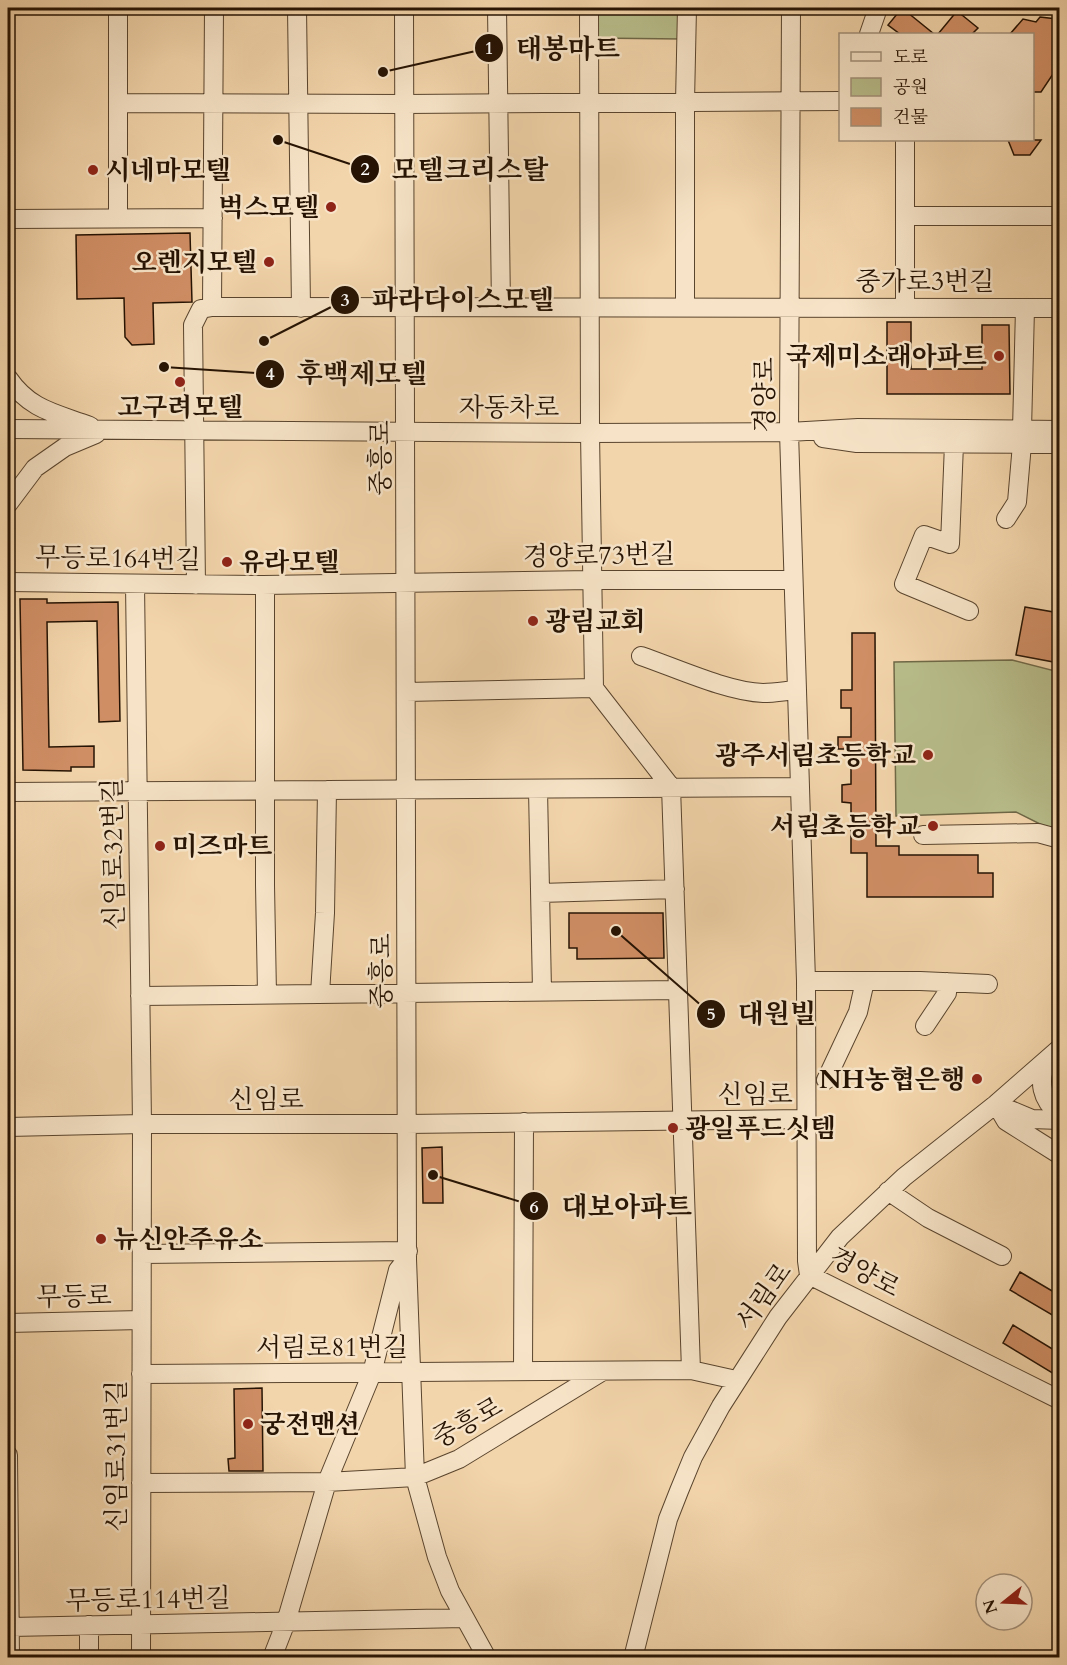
<svg xmlns="http://www.w3.org/2000/svg" width="1067" height="1665" viewBox="0 0 1067 1665" font-family="Cardo,'Noto Serif KR',serif">
<rect width="100%" height="100%" fill="#f3d5ab"/>
<filter id="stains"><feTurbulence type="fractalNoise" baseFrequency=".00333" numOctaves="4"/><feColorMatrix values="0 0 0 0 .2 0 0 0 0 .09 0 0 0 0 .02 0 0 0 .5 -.17"/></filter>
<radialGradient id="worn" r=".72"><stop offset=".6" stop-color="#630" stop-opacity="0"/><stop offset="1" stop-color="#630" stop-opacity=".3"/></radialGradient>
<path fill="#b8be8b" stroke="#6f6847" stroke-width="1.5" d="M593 8H683L682 39 593 38Z
M1012 660 1059 672V830L1042 825 1016 812 896 816 894 662Z"/>
<path fill="#d08e65" stroke="#261303" stroke-width="1.5" d="M902 8 934 34H900L888 25Z
M957 11 978 28 972 34H938Z
M1040 17 1057 19 1059 24V65L1041 92H1032V34H1010L1023 19 1036 22Z
M1008 140H1041L1030 155H1014Z
M190 233 192 302 153 303 154 344 132 345 125 337 124 298 77 299 76 235Z
M887 322H911V369H982V325H1009L1010 394H887Z
M20 599H47V603L118 602 120 721 99 722 97 621 47 622 49 747 94 746V767H71V771L23 770Z
M1025 607 1059 613V663L1016 655Z
M852 633H875L876 846H899V855H978V873H993V897H867V853H851V803L842 802V785L851 784V749H838V737H851V708H841V690H852Z
M569 913H663L664 958 577 959V948H569Z
M442 1147 443 1203H423L422 1148Z
M1020 1272 1059 1295V1319L1010 1290Z
M1013 1325 1059 1353V1377L1003 1343Z
M262 1388 263 1471H229L228 1459 235 1458 234 1389Z"/>
<g fill="none" stroke-linecap="round" stroke-linejoin="round">
<g stroke="#59442d" stroke-width="20">
<path id="minor" d="M297 8 301 308
M404 8 407 1259 415 1477 437 1557 450 1591 487 1658
M497 8 501 307
M589 8 590 433 594 688 671 787 691 1370
M791 8 789 432 806 981 807 1261 809 1275 1060 1400
M869 34 878 8
M118 103 404 104 840 101
M905 216H1060
M118 218V8
M8 219 213 218
M212 307 1060 308
M685 307V102L687 8
M905 307V140
M8 378C30 410 55 413 90 426
M8 429 590 433 789 432 858 428 1060 430
M1022 430 1025 308
M823 438 857 443 1060 444
M954 444 950 544 924 535 904 584 969 611
M8 504 35 468 65 447 96 434
M1006 519 1017 502 1022 444
M8 582 263 585 591 580H793
M135 584 142 1124 141 1658
M196 585 193 325 201 309 212 307 214 8
M265 585V885L267 994
M641 656C676 668 728 692 763 693 774 693 785 691 796 690
M406 692 594 688
M538 789 542 991
M8 792 799 787
M923 835 1038 833 1060 839
M540 893 675 889
M806 981H920L988 984
M320 994 325 913 327 790
M140 996 678 990
M925 1026 947 993V982
M1048 1059C1037 1081 1041 1100 1060 1115
M826 1080 858 1012 865 981
M996 1104 1006 1121 1060 1155
M996 1104 1032 1119 1060 1120
M8 1127 142 1124H407L807 1119
M888 1191 928 1218 1002 1256
M142 1254 408 1251
M8 1323 141 1320
M523 1371 524 1122
M141 1374 691 1370 736 1380
M8 1455 10 1658
M141 1483 327 1482 415 1477 459 1459 603 1371
M10 1627 464 1618
M89 1658V1625
M272 1658 286 1622 327 1482 372 1373 398 1270 406 1260
M633 1658 668 1519 679 1491 693 1457 721 1406 778 1317 840 1237 904 1177 996 1104 1060 1048"/>
</g>
<use href="#minor" stroke="#f7e4c8" stroke-width="18"/>
</g>
<g fill="#8f2418" stroke="#f7e4c8" stroke-width="2">
<circle cx="93" cy="170" r="6"/>
<circle cx="331" cy="207" r="6"/>
<circle cx="269" cy="262" r="6"/>
<circle cx="999" cy="356" r="6"/>
<circle cx="180" cy="382" r="6"/>
<circle cx="227" cy="562" r="6"/>
<circle cx="533" cy="621" r="6"/>
<circle cx="928" cy="755" r="6"/>
<circle cx="933" cy="826" r="6"/>
<circle cx="160" cy="846" r="6"/>
<circle cx="977" cy="1079" r="6"/>
<circle cx="673" cy="1128" r="6"/>
<circle cx="101" cy="1239" r="6"/>
<circle cx="248" cy="1424" r="6"/>
</g>
<g text-anchor="middle" stroke-width="5" stroke-linejoin="round" paint-order="stroke">
<g font-size="26" font-weight="bold" fill="#261303" stroke="#f7e4c8" text-anchor="start">
<text x="105" y="179">시네마모텔</text>
<text x="319" y="216" text-anchor="end">벅스모텔</text>
<text x="257" y="271" text-anchor="end">오렌지모텔</text>
<text x="987" y="365" text-anchor="end">국제미소래아파트</text>
<text x="180" y="416" text-anchor="middle">고구려모텔</text>
<text x="239" y="571">유라모텔</text>
<text x="545" y="630">광림교회</text>
<text x="916" y="764" text-anchor="end">광주서림초등학교</text>
<text x="921" y="835" text-anchor="end">서림초등학교</text>
<text x="172" y="855">미즈마트</text>
<text x="965" y="1088" text-anchor="end">NH농협은행</text>
<text x="685" y="1137">광일푸드싯템</text>
<text x="113" y="1248">뉴신안주유소</text>
<text x="260" y="1433">궁전맨션</text>
</g>
<g font-size="26" fill="#261303" stroke="#f7e4c8">
<text x="925" y="290">중가로3번길</text>
<text transform="translate(764 395) rotate(-90)" y="9">경양로</text>
<text x="509" y="416">자동차로</text>
<text transform="translate(380 458) rotate(-90)" y="9">중흥로</text>
<text transform="translate(599 555) rotate(-1)" y="9">경양로73번길</text>
<text transform="translate(118 558) rotate(1)" y="9">무등로164번길</text>
<text transform="translate(113 854) rotate(-91)" y="9">신임로32번길</text>
<text transform="translate(381 971) rotate(-90)" y="9">중흥로</text>
<text x="755" y="1103">신임로</text>
<text x="266" y="1108">신임로</text>
<text transform="translate(865 1272) rotate(28)" y="9">경양로</text>
<text transform="translate(74 1296) rotate(-1)" y="9">무등로</text>
<text transform="translate(763 1296) rotate(-54)" y="9">서림로</text>
<text x="332" y="1356">서림로81번길</text>
<text transform="translate(467 1422) rotate(-29)" y="9">중흥로</text>
<text transform="translate(116 1456) rotate(-90)" y="9">신임로31번길</text>
<text transform="translate(148 1599) rotate(-1)" y="9">무등로114번길</text>
</g>
</g>
<path fill="none" stroke="#261303" stroke-width="2" d="M383 72L489 48M278 140L365 169M264 341L345 300M164 367L270 374M616 931L711 1014M433 1175L534 1206"/>
<g fill="#261303" stroke="#f7e4c8" stroke-width="2">
<circle cx="383" cy="72" r="6"/>
<circle cx="278" cy="140" r="6"/>
<circle cx="264" cy="341" r="6"/>
<circle cx="164" cy="367" r="6"/>
<circle cx="616" cy="931" r="6"/>
<circle cx="433" cy="1175" r="6"/>
<circle cx="489" cy="48" r="15"/>
<circle cx="365" cy="169" r="15"/>
<circle cx="345" cy="300" r="15"/>
<circle cx="270" cy="374" r="15"/>
<circle cx="711" cy="1014" r="15"/>
<circle cx="534" cy="1206" r="15"/>
</g>
<g font-size="18" text-anchor="middle" font-weight="bold" fill="#fff">
<text x="489" y="54">1</text>
<text x="365" y="175">2</text>
<text x="345" y="306">3</text>
<text x="270" y="380">4</text>
<text x="711" y="1020">5</text>
<text x="534" y="1213">6</text>
</g>
<g font-size="27" text-anchor="middle" font-weight="bold" fill="#261303" stroke="#f7e4c8" stroke-width="5" stroke-linejoin="round" paint-order="stroke">
<text x="568" y="58">태봉마트</text>
<text x="470" y="179">모텔크리스탈</text>
<text x="463" y="309">파라다이스모텔</text>
<text x="362" y="383">후백제모텔</text>
<text x="777" y="1023">대원빌</text>
<text x="627" y="1216">대보아파트</text>
</g>
<rect width="1067" height="1665" fill="none" stroke="#f3d5ab" stroke-width="30"/>
<rect x="9" y="9" width="1049" height="1647" fill="none" stroke="#261303" stroke-width="3"/>
<rect x="15" y="15" width="1037" height="1635" fill="none" stroke="#261303" stroke-width="1.5"/>
<rect x="839" y="33" width="195" height="108" fill="#f7e4c8" stroke="#a39079" stroke-width="1.5"/>
<rect x="851" y="52" width="30" height="9" fill="#f7e4c8" stroke="#a39079" stroke-width="1.5"/>
<text x="893" y="63" font-size="18" fill="#261303">도로</text>
<rect x="851" y="78" width="30" height="18" fill="#b8be8b" stroke="#a39079" stroke-width="1.5"/>
<text x="893" y="93" font-size="18" fill="#261303">공원</text>
<rect x="851" y="108" width="30" height="18" fill="#d08e65" stroke="#a39079" stroke-width="1.5"/>
<text x="893" y="123" font-size="18" fill="#261303">건물</text>
<g transform="translate(1004 1602) rotate(252)"><circle r="28" fill="#f7e4c8" stroke="#a39079" stroke-width="1.5"/>
<path d="M0-4.5L10 22L0 15L-10 22Z" fill="#8f2418"/>
<text y="-9" font-size="16" font-weight="bold" text-anchor="middle" fill="#261303">N</text>
</g>
<rect width="100%" height="100%" filter="url(#stains)"/>
<rect width="100%" height="100%" fill="url(#worn)"/>
</svg>
